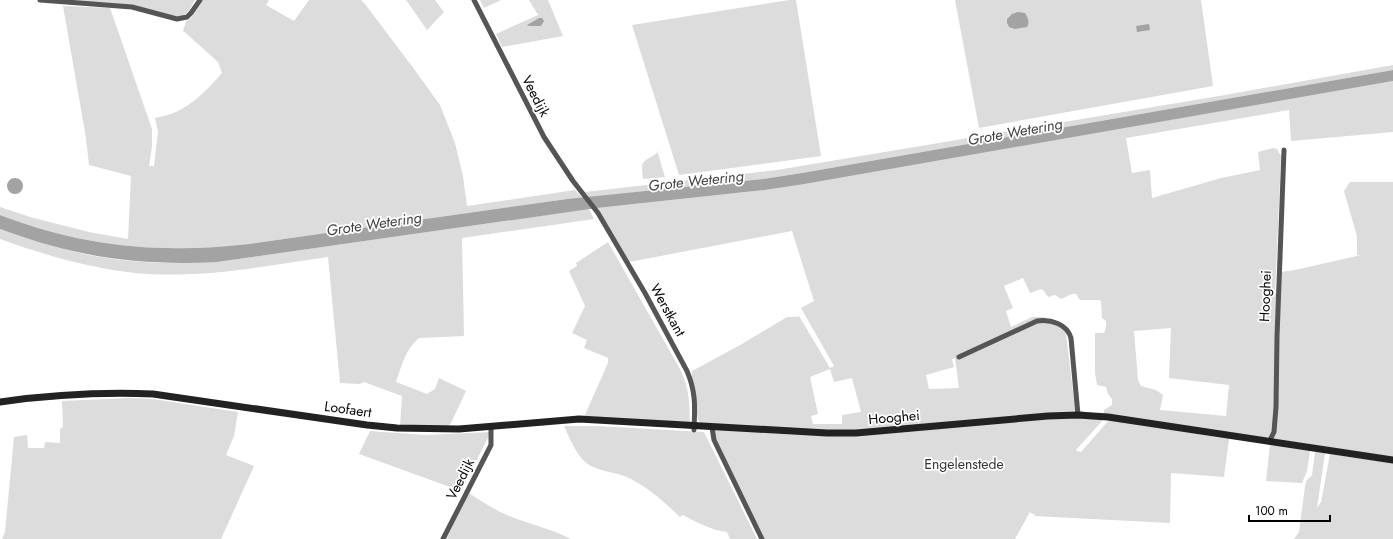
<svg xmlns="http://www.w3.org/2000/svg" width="1393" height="539" viewBox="0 0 1393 539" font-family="Jost,sans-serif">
<rect width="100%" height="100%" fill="#fff"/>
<path fill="#dcdcdc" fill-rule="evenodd" d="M72 0H195L188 12 180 17 150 10Z
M203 0H269L266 5 294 21 309 0H361L365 4 414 69 440 105 455 143 463 176 467 206 575 190 583 198 567 199 249 244C160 254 84 247 0 215V207L30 217 89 232 128 239 131 176 89 165 86 138 63 6 110 8 152 129V147L149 166H154L158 132 155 118C162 116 169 115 176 112 195 103 209 88 222 73L218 62 188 35 183 31 186 22 191 18Z
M406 0H435L444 12 427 30Z
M480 0H501L484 8Z
M529 0H548L563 36 502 47 496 34 538 15Z
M789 0H796L821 156 679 175 632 25Z
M955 0H1201L1213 86 979 128Z
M1393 65V70L802 173 763 179 589 197 585 192 777 170 1225 95Z
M1393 81V132L1291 141 1289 110 1126 138 1132 173 1150 170 1152 198 1221 178 1260 170 1258 152 1273 148 1277 149 1281 156 1275 294 1280 285V272L1295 270 1361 255H1357V236L1344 191 1350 182H1393V457L1274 439V436L1266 438 1104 414V410L1112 405V399L1108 394 1106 387 1097 385 1095 373V333H1104L1106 327V321L1102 318 1101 301 1098 300H1080L1076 294H1072L1061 299 1055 295 1048 297 1044 291 1041 289 1030 293 1023 278 1004 286 1013 308 1006 311 1011 327 1032 317H1043L1065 326 1075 408 1103 420 1076 450 1077 451 1081 452 1109 420 1229 439 1224 477 1171 473 1170 523 1034 516 1035 514H1032L1030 512 1015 539H762L709 424 701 423 698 420 692 380V371L742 344 787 317H797L799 316 830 368 834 366 801 308 814 301 792 231 629 262 597 208 765 190ZM1171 328 1169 378 1229 385 1226 416 1160 410 1163 395 1156 390 1141 386 1138 380 1134 331ZM955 358 959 388 929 389 926 375 954 367 952 359ZM830 369 834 382 852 378 861 412 842 415V424H813L811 416 818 414 810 377Z
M657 150 665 177 643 179C641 159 641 164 657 153Z
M589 209 594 219 462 238 464 336 419 338C406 348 401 367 396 382L427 394 435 389 439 378 466 391 451 423 447 427 400 426 402 396 364 382 360 384 340 383 328 257C265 266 200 279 135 273 89 268 44 255 0 239V229C35 242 75 254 113 259 147 264 183 263 217 262Z
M608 242 680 369C690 391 689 400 690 422L584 417 608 363V358L584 348 587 340 572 333 585 306 569 271 577 266 576 263Z
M131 398 153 399 238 412 234 436 226 455 254 466 221 539H2L5 532 14 437 27 435 28 448H44L45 442 60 443V429L63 427 62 401Z
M564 426H596L704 432 757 539H730L727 532C711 530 698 523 683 515L680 517C663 501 646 485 624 476 611 471 594 471 584 461 575 452 569 437 564 426Z
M370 431 426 435 491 432 461 491 359 454Z
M1270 445 1310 451 1307 471 1302 483 1266 481Z
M1315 452 1325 453 1317 508 1321 502 1330 454 1393 463V539H1294L1299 532 1305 486 1306 481 1312 475Z
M469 493C481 501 493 509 507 515 528 524 550 528 571 539H446Z"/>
<path fill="#a3a3a3" d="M1018 12 1025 13C1028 18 1030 22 1027 27L1015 29 1009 27 1007 23V19L1012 14Z
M539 18H542L544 21 541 26H529L527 25Z
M1149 24 1150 30 1137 32 1136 26Z
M1393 70V81L804 184 765 190 597 208 217 262C138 266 75 257 0 229V215C84 247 160 254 249 244L567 199 763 179 802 173Z
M7 186a8 8 0 1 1 16 0a8 8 0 1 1-16 0Z"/>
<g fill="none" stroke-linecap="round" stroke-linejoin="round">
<path stroke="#555" stroke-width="5" d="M40 0 132 7 177 19 187 17 191 13 200 0
M474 0 544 137 573 181 598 213 645 293 687 371C696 392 695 407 694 430
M959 357 1037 321C1051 319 1067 324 1071 338L1078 415
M712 427 714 440 762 539
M1269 442 1274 432 1276 407 1277 337 1284 150
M443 539 491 445V428"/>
<path stroke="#222" stroke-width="7" d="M0 402C50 395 103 392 153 394L367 425 397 428 459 429 579 419 827 433H856L1048 416 1078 415 1108 417 1393 460"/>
</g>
<g text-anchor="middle" stroke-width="3.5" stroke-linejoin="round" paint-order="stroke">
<g font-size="14" fill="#000" stroke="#fff">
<text transform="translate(536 96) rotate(63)" y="5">Veedijk</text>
<text transform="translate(1265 296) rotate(-88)" y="5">Hooghei</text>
<text transform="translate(668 310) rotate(61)" y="5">Werstkant</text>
<text transform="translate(348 409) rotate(8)" y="5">Loofaert</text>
<text transform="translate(894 417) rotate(-5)" y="5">Hooghei</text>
<text transform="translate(460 479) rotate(-63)" y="5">Veedijk</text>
</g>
<g font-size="14" fill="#333" stroke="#fff">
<text x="964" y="469">Engelenstede</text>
</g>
<g font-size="15" font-style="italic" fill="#444" stroke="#fff">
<text transform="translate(1015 132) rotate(-10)" y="5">Grote Wetering</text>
<text transform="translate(696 181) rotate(-6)" y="5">Grote Wetering</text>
<text transform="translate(374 224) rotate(-8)" y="5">Grote Wetering</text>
</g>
</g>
<path d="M1249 515v6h81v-6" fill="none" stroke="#000000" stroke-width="2"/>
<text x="1255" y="515" font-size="12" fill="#000000" stroke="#ffffff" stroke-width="3" paint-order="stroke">100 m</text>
</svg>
